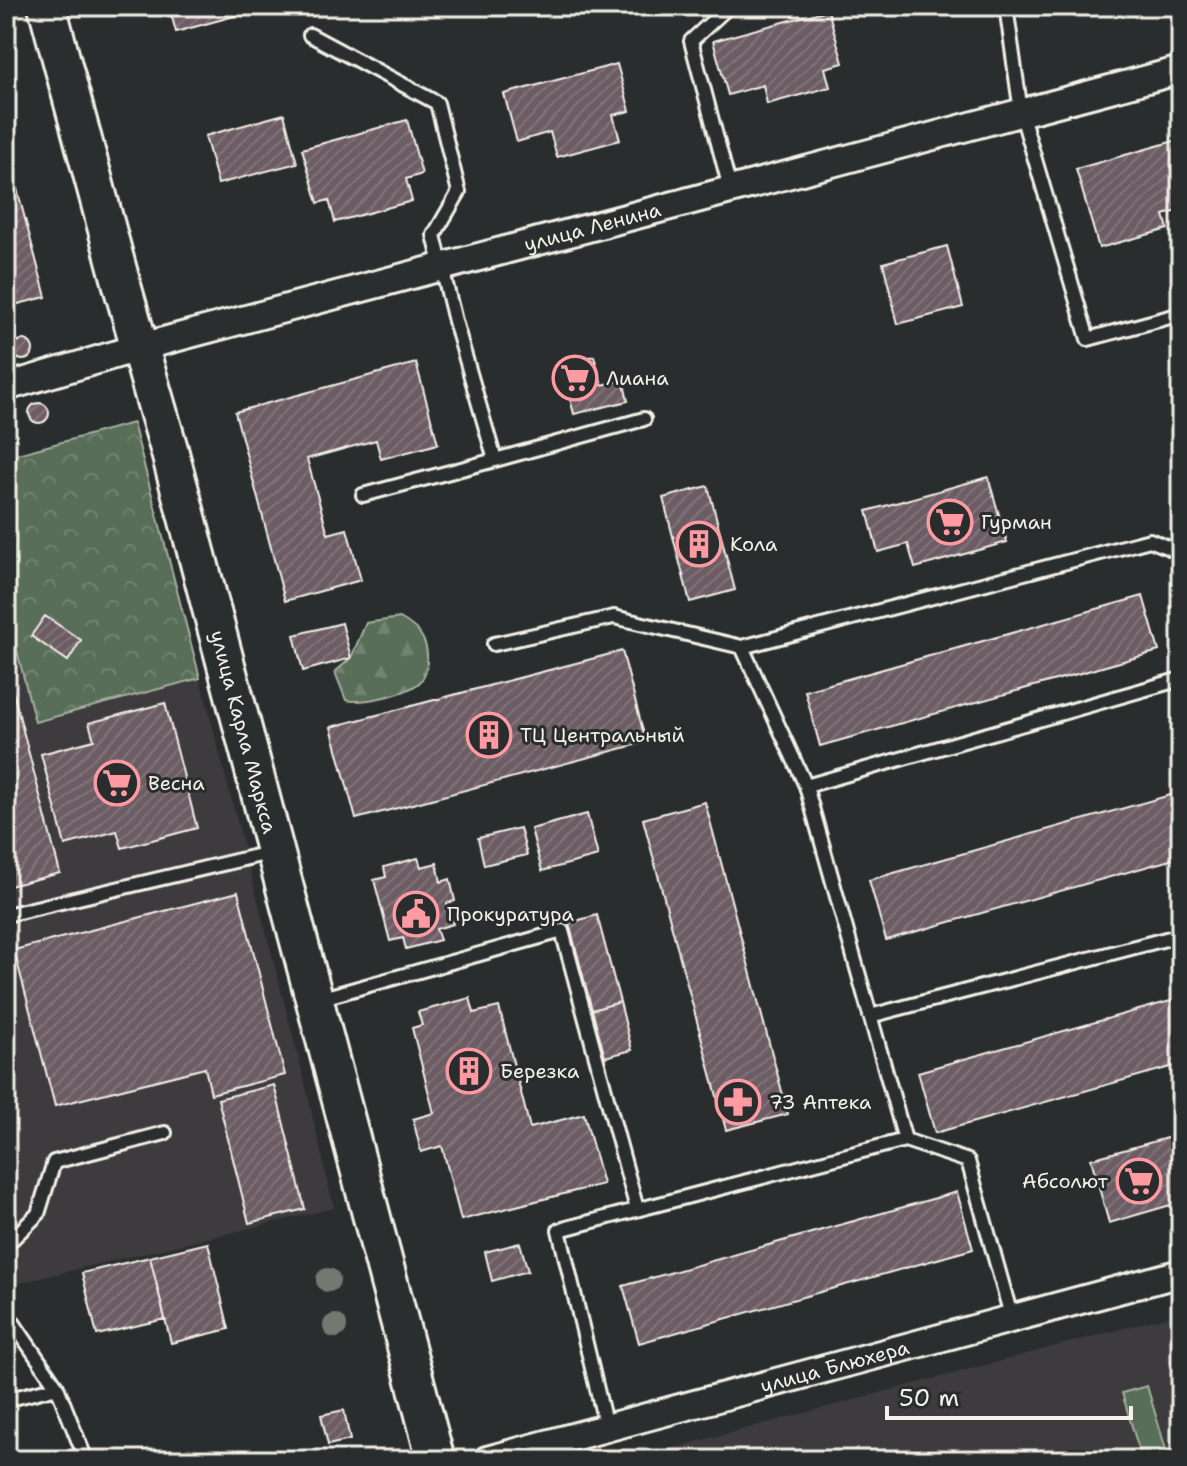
<svg xmlns="http://www.w3.org/2000/svg" width="1187" height="1466" viewBox="0 0 1187 1466" font-family="'Shantell Sans',sans-serif">
<defs>
<pattern id="forest-firs" width="22" height="20" patternUnits="userSpaceOnUse" patternTransform="scale(2)"><rect width="22" height="20" fill="#586e59"/><path d="M5 1l3.5 6h-7zM16 11l3.5 6h-7z" fill="#718371"/></pattern>
<pattern id="park-crowns" width="20" height="18" patternUnits="userSpaceOnUse" patternTransform="scale(2)"><rect width="20" height="18" fill="#586e59"/><path d="M2 6a3 3 0 1 1 6 0M12 15a3 3 0 1 1 6 0" fill="none" stroke="#718371"/></pattern>
<pattern id="building-hatch" width="6" height="6" patternUnits="userSpaceOnUse" patternTransform="scale(2)"><rect width="6" height="6" fill="#6c5b64"/><path d="M-1 1l2-2M0 6l6-6M5 7l2-2" fill="none" stroke="#82737a"/></pattern>
</defs>
<rect width="100%" height="100%" fill="#2a2d2e"/>
<filter id="ink" filterUnits="userSpaceOnUse"><feTurbulence type="fractalNoise" baseFrequency=".0125" numOctaves="2"/><feDisplacementMap in="SourceGraphic" scale="16" xChannelSelector="R" yChannelSelector="G"/><feConvolveMatrix kernelMatrix="1 2 1 2 8 2 1 2 1" color-interpolation-filters="sRGB"/></filter>
<g filter="url(#ink)">
<path fill="#3e3b3e" d="M15 647 35 722 200 678 303 1075 334 1208 6 1286V649Z
M1181 1313V1460H625L658 1452Z"/>
<path fill="url(#forest-firs)" stroke="#a6b0a0" stroke-width="2" d="M400 618C409 623 419 630 423 639 429 650 429 673 420 682 408 694 362 704 346 700L335 672 351 658 366 623Z"/>
<path fill="url(#park-crowns)" stroke="#a6b0a0" stroke-width="2" d="M133 423 200 678 35 722 16 647 6 649V457Z"/>
<path fill="#586e59" stroke="#a6b0a0" stroke-width="2" d="M1147 1386 1169 1460H1142L1122 1393Z"/>
<path fill="url(#building-hatch)" stroke="#f4f1e8" stroke-width="2" d="M169 6H255L256 10 176 32Z
M828 10 843 63 825 68 830 87 767 104 763 85 728 95 713 41Z
M617 64 630 111 613 115 620 140 557 157 550 132 517 142 504 94Z
M284 114 297 163 218 184 205 136Z
M407 120 422 174 406 179 412 201 335 222 329 200 318 203 302 149Z
M1181 139V210L1164 215 1168 229 1099 248 1076 169Z
M6 148 46 297 6 307Z
M947 246 963 307 898 324 883 263Z
M13 350a10 10 0 1 1 20 0a10 10 0 1 1-20 0Z
M594 356 602 385 623 380 628 401 574 414 561 364Z
M416 363 438 444 381 459 376 440 307 459 328 534 347 529 361 580 285 601 235 412Z
M29 413a10 10 0 1 1 20 0a10 10 0 1 1-20 0Z
M988 477 1007 542 915 568 908 544 878 552 867 511Z
M708 486 735 590 690 602 663 498Z
M1143 596 1159 651 820 746 805 691Z
M45 616 81 640 68 661 31 636Z
M342 623 351 658 303 671 294 635Z
M622 651 646 742 356 819 331 727Z
M6 665 60 873 6 887Z
M165 703 197 828 122 848 117 831 65 845 41 754 94 740 89 723Z
M1181 792V857L886 940 869 880Z
M705 802 788 1114 726 1130 643 819Z
M587 814 598 856 542 871 531 829Z
M520 828 527 855 484 865 478 838Z
M418 858 421 867 437 863 441 882 450 879 455 901 447 903 453 924 436 929 440 940 406 949 403 938 390 941 374 880 386 877 384 867Z
M238 892 285 1075 211 1094 205 1068 55 1106 14 950Z
M597 915 620 1002 592 1010 569 923Z
M470 998 474 1013 499 1007 530 1128 584 1114 603 1184 461 1220 442 1146 421 1152 413 1119 434 1113 412 1028 422 1025 418 1012Z
M1181 998V1064L935 1133 918 1072Z
M620 1002 632 1050 605 1057 592 1010Z
M274 1085 305 1209 249 1223 218 1099Z
M1181 1134V1202L1109 1223 1091 1159Z
M957 1192 973 1249 639 1343 623 1286Z
M208 1243 229 1329 171 1343 150 1257Z
M520 1243 528 1271 492 1281 485 1252Z
M150 1257 165 1319 97 1335 82 1273Z
M344 1410 350 1440 328 1445 321 1415Z"/>
<g fill="none" stroke-linecap="round" stroke-linejoin="round">
<g stroke="#f4f1e8" stroke-width="18">
<path id="lane" d="M729 6 691 41 731 192
M1006 6 1021 112 1088 339 1181 314
M310 35 437 103 459 192 434 235 455 321 495 460 363 495
M495 460 644 419
M494 644 614 617 742 647 1150 540 1181 553
M806 786 1181 679
M6 915 273 852
M319 999 562 931 637 1209
M870 1016 1181 935
M905 1140 968 1161 1012 1319
M6 1245 38 1214 54 1162 165 1133
M6 1312 57 1387 86 1460
M6 1400 57 1387
M606 1427 559 1230 905 1140 806 786 742 647"/>
</g>
<g stroke="#f4f1e8" stroke-width="32">
<g id="street">
<path id="s1" d="M6 387 141 347 1181 70"/>
<path id="s2" d="M487 1460 1181 1273"/>
</g>
</g>
<g stroke="#f4f1e8" stroke-width="42">
<g id="secondary">
<path id="s3" d="M47 6 123 289 169 449 436 1460"/>
</g>
</g>
<use href="#lane" stroke="#2a2d2e" stroke-width="12"/>
<use href="#street" stroke="#2a2d2e" stroke-width="26"/>
<use href="#secondary" stroke="#2a2d2e" stroke-width="36"/>
</g>
<g fill="#737871">
<circle cx="328" cy="1280" r="12"/>
<circle cx="335" cy="1326" r="12"/>
</g>
</g>
<defs>
<g id="supermarket-ring" transform="scale(2.3)"><circle r="9.5" fill="#2a2d2e" stroke="#ff9aa2" stroke-width="1.5"/><path d="M-6-5.5h2.5l.6 2H6L4.5 2H-2.5L-4.4-4H-6ZM-1.5 3.2a1.3 1.3 0 1 0 .1 0ZM3 3.2a1.3 1.3 0 1 0 .1 0Z" fill="#ff9aa2"/></g>
<g id="building-ring" transform="scale(2.3)"><circle r="9.5" fill="#2a2d2e" stroke="#ff9aa2" stroke-width="1.5"/><path d="M-4-6H4V6H1V3H-1V6H-4ZM-2.5-4.3h1.7v1.8h-1.7ZM.8-4.3h1.7v1.8H.8ZM-2.5-1h1.7V.8h-1.7ZM.8-1h1.7V.8H.8Z" fill="#ff9aa2"/></g>
<g id="civic-ring" transform="scale(2.3)"><circle r="9.5" fill="#2a2d2e" stroke="#ff9aa2" stroke-width="1.5"/><path d="M-.6-6.5H3V-4.5H.6V-3L4-1V1h2V6H-6V1h2V-1L-.6-3ZM-1.2 2.5V6h2.4V2.5Z" fill="#ff9aa2"/></g>
<g id="pharmacy-ring" transform="scale(2.3)"><circle r="9.5" fill="#2a2d2e" stroke="#ff9aa2" stroke-width="1.5"/><path d="M-2-6h4v4h4v4h-4v4h-4v-4h-4v-4h4Z" fill="#ff9aa2"/></g>
</defs>
<g fill-rule="evenodd">
<use href="#supermarket-ring" x="575" y="378"/>
<use href="#supermarket-ring" x="950" y="522"/>
<use href="#building-ring" x="699" y="544"/>
<use href="#building-ring" x="489" y="735"/>
<use href="#supermarket-ring" x="117" y="783"/>
<use href="#civic-ring" x="416" y="914"/>
<use href="#building-ring" x="469" y="1071"/>
<use href="#pharmacy-ring" x="738" y="1102"/>
<use href="#supermarket-ring" x="1139" y="1181"/>
</g>
<g text-anchor="middle" stroke-width="6" stroke-linejoin="round" paint-order="stroke">
<g font-size="20" fill="#f4f1e8" stroke="#2a2d2e">
<text dy="7" stroke="none"><textPath href="#s1" startOffset="608">улица Ленина</textPath></text>
<text dy="7" stroke="none"><textPath href="#s3" startOffset="752">улица Карла Маркса</textPath></text>
<text dy="7" stroke="none"><textPath href="#s2" startOffset="360">улица Блюхера</textPath></text>
</g>
<g font-size="20" fill="#f4f1e8" stroke="#2a2d2e" text-anchor="start">
<text x="606" y="385">Лиана</text>
<text x="981" y="529">Гурман</text>
<text x="730" y="551">Кола</text>
<text x="520" y="742">ТЦ Центральный</text>
<text x="148" y="790">Весна</text>
<text x="447" y="921">Прокуратура</text>
<text x="500" y="1078">Березка</text>
<text x="769" y="1109">73 Аптека</text>
<text x="1108" y="1188" text-anchor="end">Абсолют</text>
</g>
</g>
<rect width="1187" height="1466" fill="none" stroke="#2a2d2e" stroke-width="32"/>
<rect x="16" y="16" width="1155" height="1434" fill="none" stroke="#f4f1e8" stroke-width="3" filter="url(#ink)"/>
<path d="M887 1406v12h244v-12" fill="none" stroke="#f4f1e8" stroke-width="4"/>
<text x="899" y="1406" font-size="24" fill="#f4f1e8" stroke="#2a2d2e" stroke-width="6" paint-order="stroke">50 m</text>
</svg>
